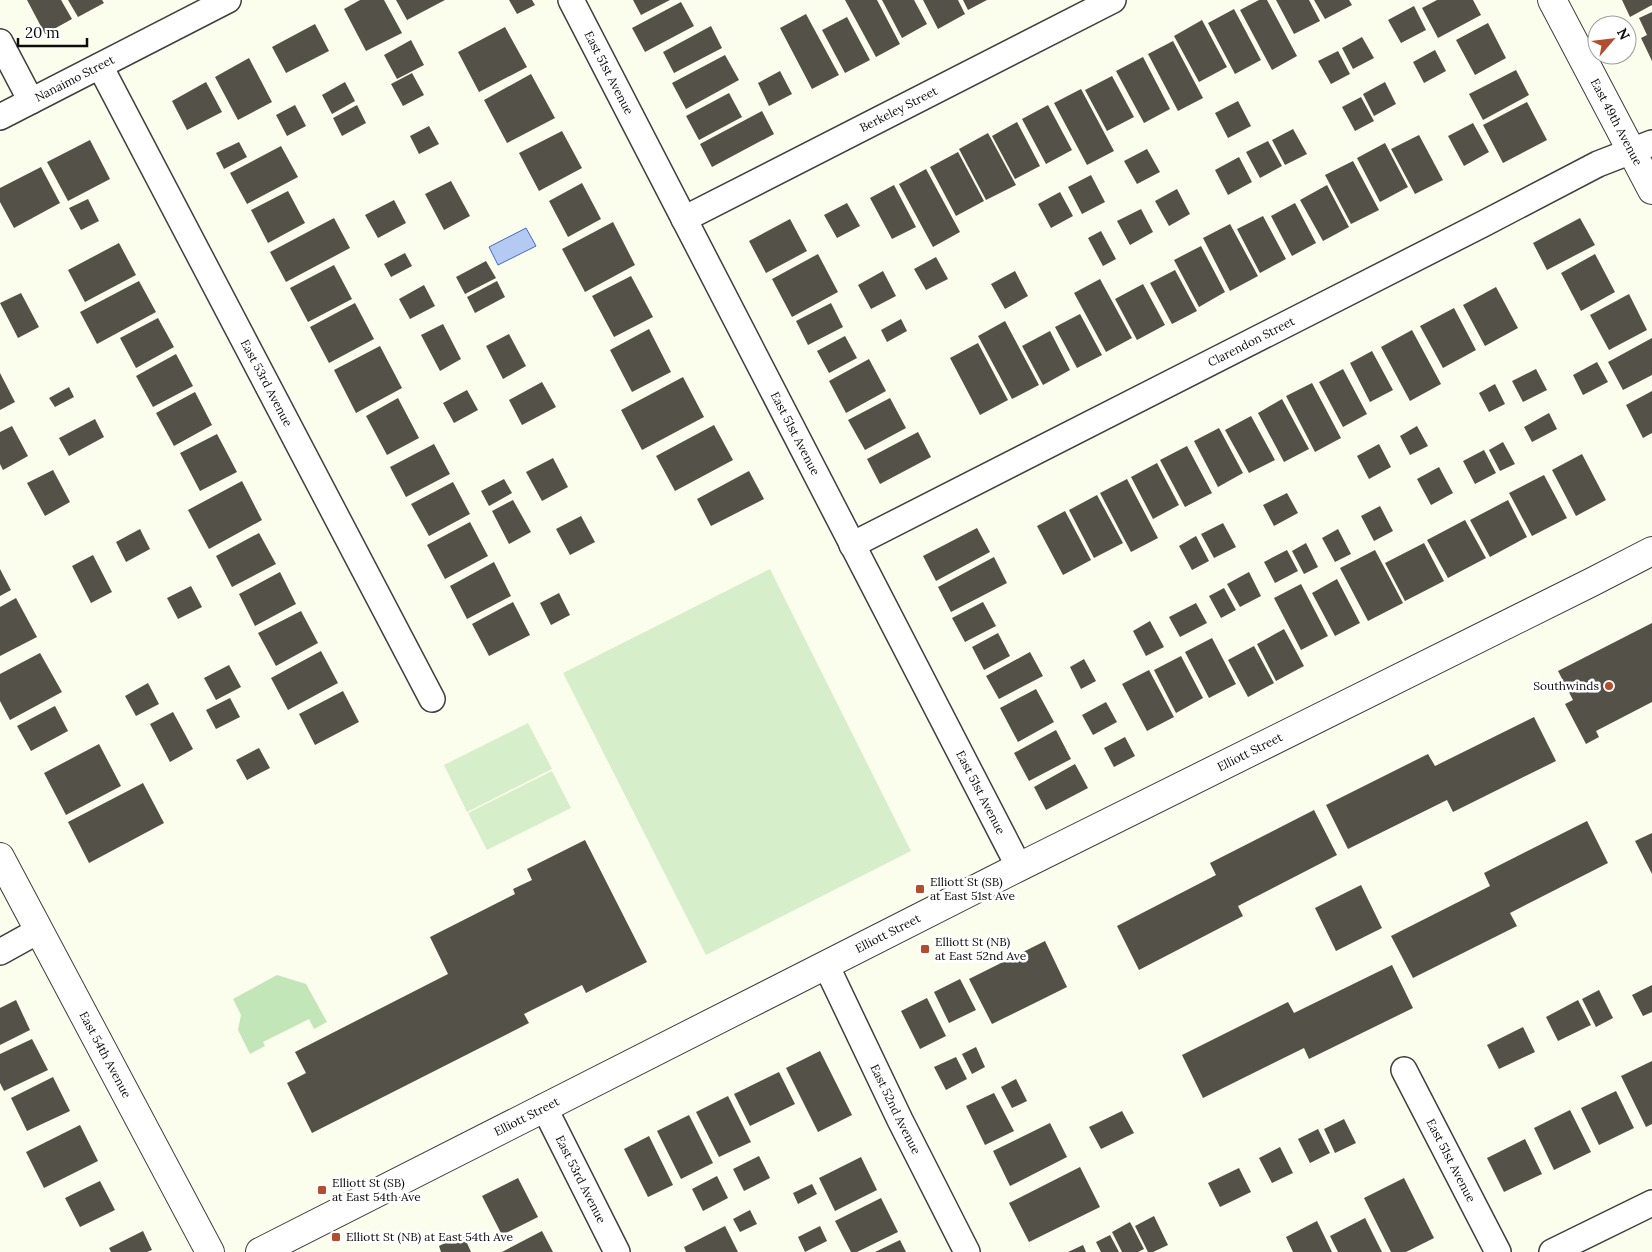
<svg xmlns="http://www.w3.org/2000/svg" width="1652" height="1252" viewBox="0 0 1652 1252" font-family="Lora,serif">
<rect width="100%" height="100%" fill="#fcfeed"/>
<path fill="#c3e6b9" d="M277 975 306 984 327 1022 314 1029 309 1019 263 1042 265 1046 250 1054 238 1030 241 1015 233 999Z"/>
<path fill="#d7eeca" d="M770 569 911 851 706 955 563 673Z
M528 723 552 769 467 812 444 765Z
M552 771 571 808 487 850 468 813Z"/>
<path fill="#b5caf2" stroke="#416ac4" d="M526 228 536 246 498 265 489 247Z"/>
<path fill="#545149" d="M27 0H61L72 19 45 34Z
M68 0H102L104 3 78 17Z
M360 0H384L402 33 366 51 344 9Z
M396 0H445L407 20Z
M509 0H532L535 5 517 14Z
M633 0H670L641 15Z
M845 0H877L900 44 876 57Z
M882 0H914L927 24 902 38Z
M923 0H958L965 14 938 29Z
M963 0H987L968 10Z
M1259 0H1267L1297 56 1272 70 1240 10Z
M1276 0H1309L1320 21 1294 34Z
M1314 0H1349L1352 5 1325 19Z
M1437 0H1473L1481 15 1438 38 1422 8Z
M1622 0H1652V5L1630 17Z
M681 2 694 26 645 52 632 28Z
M1414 6 1426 30 1401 43 1388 20Z
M1234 9 1261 60 1235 74 1208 23Z
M1652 12V61L1641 38 1647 35 1639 18Z
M806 14 839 75 812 89 780 28Z
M847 17 870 60 845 73 822 30Z
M1202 20 1227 67 1199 82 1174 36Z
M1488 23 1506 58 1475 75 1456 40Z
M315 24 329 51 286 73 272 47Z
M711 26 722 48 674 73 663 52Z
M505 27 527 67 479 92 458 52Z
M1362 37 1374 58 1353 69 1342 48Z
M411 40 424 65 397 79 384 55Z
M1173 41 1203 98 1178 111 1148 54Z
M1435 50 1446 71 1424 83 1413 62Z
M1338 51 1350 74 1331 84 1318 61Z
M725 55 739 80 686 109 672 83Z
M1143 57 1170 109 1144 123 1116 71Z
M249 58 272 102 238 120 215 77Z
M1516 70 1529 95 1483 120 1469 94Z
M780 71 792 94 769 106 758 83Z
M412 73 424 95 403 106 391 84Z
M531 74 555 118 507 143 484 100Z
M1112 76 1134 117 1107 131 1085 90Z
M206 82 222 112 187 130 172 101Z
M345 82 355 101 332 114 322 95Z
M1385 82 1396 104 1374 116 1363 94Z
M1081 89 1114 151 1087 165 1054 103Z
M729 93 742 117 699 140 686 116Z
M1361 97 1374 121 1355 131 1342 107Z
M1238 101 1251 126 1228 138 1215 113Z
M1527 102 1547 140 1503 163 1483 125Z
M295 105 306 126 287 136 276 115Z
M357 105 366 123 342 136 333 118Z
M1048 105 1072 150 1046 164 1022 119Z
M762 111 774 134 712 167 700 144Z
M1017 122 1040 166 1015 179 992 136Z
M1473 123 1489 152 1464 166 1448 136Z
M429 126 439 144 419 154 410 136Z
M1293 129 1307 154 1285 165 1272 140Z
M562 131 582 168 539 191 519 153Z
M988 133 1016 185 986 200 959 149Z
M1419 135 1443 180 1415 194 1391 149Z
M90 140 110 179 68 201 47 162Z
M1268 141 1282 166 1260 178 1246 152Z
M239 142 247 157 224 169 216 153Z
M1385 143 1408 187 1380 202 1357 158Z
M281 146 298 177 247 204 230 173Z
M1147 149 1160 172 1137 184 1124 161Z
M958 152 984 201 956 216 930 167Z
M1239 157 1252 182 1228 195 1215 170Z
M1353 161 1379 210 1351 224 1325 175Z
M41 167 60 203 14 228 0 202V188Z
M926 169 960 232 933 247 899 184Z
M1091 175 1105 202 1082 214 1068 187Z
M451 181 470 216 444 230 425 194Z
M582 183 601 219 568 237 549 201Z
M894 185 916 227 892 239 870 198Z
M1327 185 1349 227 1323 241 1300 200Z
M1177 189 1190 214 1169 226 1155 201Z
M288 191 305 223 268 243 251 210Z
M1060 192 1073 216 1051 228 1038 204Z
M88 199 99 221 81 230 69 208Z
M394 200 406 223 378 238 365 215Z
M847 203 860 226 837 238 824 215Z
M1295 203 1316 243 1292 256 1271 216Z
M1141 209 1153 232 1130 245 1117 221Z
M1263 216 1286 259 1260 273 1237 229Z
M334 218 350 248 286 282 270 252Z
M1580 218 1595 245 1547 270 1533 243Z
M790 219 807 251 766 273 749 241Z
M613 222 635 265 585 292 562 249Z
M1230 224 1258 276 1230 291 1203 238Z
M1101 231 1116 259 1103 266 1088 238Z
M119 243 136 275 85 302 68 270Z
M1201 246 1225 292 1199 307 1174 260Z
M405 253 412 266 391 277 384 264Z
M818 254 838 292 792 317 772 279Z
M1595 254 1615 292 1581 311 1561 273Z
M936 257 948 279 926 290 914 269Z
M486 261 496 278 465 294 456 277Z
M334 265 352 299 308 322 290 288Z
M1175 270 1197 311 1172 324 1150 283Z
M883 271 896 296 871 309 858 285Z
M1015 271 1028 296 1005 309 991 284Z
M631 276 653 317 614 337 592 296Z
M1100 279 1132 338 1106 352 1074 293Z
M139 281 156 312 97 344 80 312Z
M497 281 505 297 475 313 467 297Z
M1143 284 1165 325 1137 340 1115 299Z
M424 285 435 306 410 319 399 299Z
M1496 287 1518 328 1485 346 1463 305Z
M21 293 39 327 18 338 0 303Z
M1629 294 1647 330 1609 350 1590 315Z
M355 303 374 339 329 363 310 327Z
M831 303 843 327 808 345 796 321Z
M1454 308 1476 350 1443 368 1420 326Z
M1080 314 1102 355 1077 368 1055 327Z
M158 318 174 347 136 368 120 338Z
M901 319 907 331 887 342 881 330Z
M1005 321 1039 385 1012 399 978 336Z
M443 324 461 359 440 371 421 335Z
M649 329 671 372 632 392 610 350Z
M1412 330 1441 384 1410 401 1381 347Z
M1050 331 1070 370 1043 385 1022 346Z
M509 334 526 366 503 379 486 346Z
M845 336 857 358 829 373 817 351Z
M1652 338V375L1623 390 1608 362Z
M978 343 1008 400 980 415 950 358Z
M380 346 402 388 356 413 334 370Z
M1372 351 1393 390 1370 402 1350 363Z
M176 354 193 386 153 407 136 376Z
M869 359 886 391 846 413 829 381Z
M1597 362 1608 382 1583 395 1573 375Z
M1343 369 1367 414 1343 427 1319 382Z
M1536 369 1547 390 1523 402 1512 381Z
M0 373 15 402 0 410Z
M683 377 704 417 642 450 621 410Z
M542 382 556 407 522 425 509 400Z
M1312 383 1341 438 1315 452 1286 396Z
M1495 384 1505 404 1489 412 1479 393Z
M69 387 74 397 55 407 49 398Z
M467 390 478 410 454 423 443 403Z
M1652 391V433L1643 438 1626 405Z
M195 392 212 425 174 446 156 413Z
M398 398 419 438 387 455 366 416Z
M890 398 906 428 865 450 848 420Z
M1282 399 1309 449 1284 462 1258 413Z
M1549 413 1557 429 1532 442 1524 427Z
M1251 416 1275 460 1249 473 1225 430Z
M95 419 104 437 69 456 59 438Z
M714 425 733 460 675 491 656 456Z
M12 426 28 456 3 470 0 464V432Z
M1417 426 1428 446 1410 455 1400 436Z
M1219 428 1243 473 1218 487 1194 441Z
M918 432 931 457 880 484 867 459Z
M217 434 237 472 200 491 180 453Z
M1503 442 1515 464 1500 471 1489 450Z
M434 444 450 474 406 497 390 467Z
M1379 444 1391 467 1369 479 1357 456Z
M1187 446 1212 493 1185 507 1160 460Z
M1484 450 1496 473 1475 484 1463 461Z
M1582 454 1606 500 1576 516 1552 470Z
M553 458 568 487 542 501 526 472Z
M1157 463 1179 505 1153 519 1131 477Z
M1439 467 1453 493 1431 505 1417 479Z
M53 470 70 502 45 516 27 483Z
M749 471 764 499 711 526 697 499Z
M1544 475 1567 518 1532 536 1509 493Z
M504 479 512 493 489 506 481 491Z
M1127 479 1158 538 1131 552 1100 493Z
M242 481 262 520 209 549 188 510Z
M453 482 470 514 429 536 411 504Z
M1287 493 1298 513 1274 526 1263 505Z
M1097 495 1123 543 1094 558 1069 510Z
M513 500 531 532 509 544 492 511Z
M1508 500 1527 537 1490 557 1470 520Z
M1380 506 1393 531 1374 541 1361 516Z
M1065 511 1091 560 1063 575 1037 526Z
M581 516 595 542 570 555 556 529Z
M1465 520 1486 558 1448 578 1427 540Z
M470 522 488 556 445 579 427 545Z
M1223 523 1236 547 1214 558 1201 534Z
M977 528 990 552 936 581 923 556Z
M140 529 150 549 126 562 116 542Z
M1338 529 1351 554 1335 562 1322 538Z
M259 533 276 564 232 587 216 556Z
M1196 536 1209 561 1192 570 1179 546Z
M1306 543 1318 567 1304 574 1292 551Z
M1424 543 1444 581 1405 601 1385 563Z
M1287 550 1298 571 1275 583 1264 562Z
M1375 550 1403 603 1368 621 1340 568Z
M93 555 112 592 91 603 72 566Z
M994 557 1007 583 951 612 938 587Z
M494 562 511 596 467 619 450 586Z
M0 569 11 590 0 596Z
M280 572 296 604 255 626 239 594Z
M1249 572 1261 596 1240 607 1227 584Z
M1337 579 1360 623 1335 636 1312 593Z
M1301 584 1328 636 1301 650 1274 598Z
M191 586 202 607 178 619 167 598Z
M1224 588 1236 610 1221 618 1209 596Z
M559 593 570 615 551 625 540 603Z
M16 598 37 637 0 656V607Z
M513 602 530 635 489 656 472 624Z
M983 602 996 626 965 642 952 618Z
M1196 603 1207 623 1180 637 1169 617Z
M301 611 318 643 276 666 258 633Z
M1150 621 1164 647 1146 656 1133 631Z
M1652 623V702L1596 731 1599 737 1586 744 1565 704 1573 700 1558 671Z
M1284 629 1304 666 1276 681 1257 644Z
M998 633 1010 656 984 670 972 647Z
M1212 638 1236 684 1209 698 1185 652Z
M1254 646 1274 683 1248 697 1228 660Z
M321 651 338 683 288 710 271 678Z
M1030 652 1043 676 999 699 986 676Z
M40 653 62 692 10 720 0 701V674Z
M1181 656 1203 698 1176 713 1154 670Z
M1084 659 1096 681 1081 689 1070 667Z
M229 665 241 687 216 700 204 678Z
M1149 670 1174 717 1147 731 1122 684Z
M148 683 159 704 136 716 125 696Z
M1036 689 1054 722 1018 742 1000 708Z
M343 691 359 722 315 745 299 714Z
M230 698 240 717 216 729 206 710Z
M1106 702 1117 722 1093 735 1082 715Z
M55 706 68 731 31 751 17 726Z
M173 712 193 749 170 762 150 724Z
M1534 717 1556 761 1453 812 1447 800 1348 849 1326 805 1428 754 1435 766Z
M1056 730 1071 759 1029 781 1014 753Z
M1125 737 1135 756 1114 767 1104 748Z
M99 744 121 786 66 815 44 773Z
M259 748 270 768 247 780 236 760Z
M1075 764 1088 788 1046 810 1034 787Z
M143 783 164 823 89 863 68 822Z
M1314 810 1337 855 1238 906 1243 916 1139 970 1117 926 1216 875 1210 863Z
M1587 821 1608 863 1510 913 1517 926 1413 978 1391 936 1490 886 1484 873Z
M1652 833V874L1635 841Z
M585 840 647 962 586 993 582 985 524 1014 529 1023 312 1133 287 1083 306 1073 295 1052 448 974 430 937 515 894 513 889 532 880 527 869Z
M1361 885 1382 928 1336 951 1315 908Z
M1045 941 1067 987 992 1024 969 979Z
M1392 965 1413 1008 1309 1059 1304 1048 1203 1098 1182 1055 1288 1002 1294 1013Z
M960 979 976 1010 949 1023 934 992Z
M1652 985V1012L1643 1016 1632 995Z
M1599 990 1613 1018 1596 1027 1582 999Z
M927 998 946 1036 920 1049 901 1011Z
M16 1000 30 1030 0 1045V1008Z
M1578 1000 1591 1025 1558 1041 1546 1017Z
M1523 1027 1535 1052 1499 1069 1487 1045Z
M32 1039 48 1070 4 1091 0 1083V1054Z
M976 1047 985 1067 972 1074 962 1054Z
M820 1051 852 1115 818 1132 786 1068Z
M956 1057 967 1079 946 1090 934 1067Z
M1652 1061V1124L1646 1127 1621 1076Z
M779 1072 795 1104 750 1126 734 1094Z
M53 1077 70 1111 27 1131 11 1098Z
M1016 1079 1027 1101 1012 1108 1001 1087Z
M1616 1091 1634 1128 1599 1145 1581 1108Z
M994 1093 1014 1131 985 1145 966 1106Z
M728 1096 751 1142 719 1157 696 1112Z
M1570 1110 1591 1152 1554 1170 1534 1128Z
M1122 1111 1134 1133 1101 1149 1089 1127Z
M689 1115 713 1163 681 1179 657 1131Z
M1344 1119 1356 1143 1335 1153 1324 1129Z
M1050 1123 1067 1157 1010 1186 993 1151Z
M80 1125 98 1161 44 1188 26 1152Z
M1318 1129 1330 1153 1310 1163 1298 1139Z
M649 1136 673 1185 648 1197 624 1149Z
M1525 1139 1542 1174 1504 1192 1487 1158Z
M1280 1147 1293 1173 1272 1183 1259 1158Z
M759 1156 770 1178 744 1191 733 1169Z
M861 1157 877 1190 835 1211 819 1178Z
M1080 1167 1100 1207 1029 1242 1009 1203Z
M1239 1168 1251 1192 1220 1207 1208 1183Z
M717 1176 728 1198 703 1211 692 1189Z
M518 1178 538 1217 502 1235 482 1196Z
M1404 1178 1434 1238 1406 1252H1391L1364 1198Z
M100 1181 115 1210 80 1227 65 1198Z
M812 1184 817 1194 798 1204 793 1193Z
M881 1198 898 1232 857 1252H851L835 1221Z
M750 1210 757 1224 740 1232 733 1219Z
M1154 1216 1168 1245 1153 1252H1148L1135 1226Z
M1365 1218 1382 1252H1338L1330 1236Z
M1317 1221 1332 1252H1293L1286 1237Z
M1130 1222 1144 1249 1138 1252H1122L1112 1232Z
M725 1226 738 1252H686L684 1247Z
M820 1226 827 1241 805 1252 798 1237Z
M143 1231 152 1250 147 1252H111L109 1248Z
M542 1231 553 1252H502Z
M463 1234 471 1252H441L439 1246Z
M1110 1235 1119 1252H1101L1096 1242Z
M900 1240 906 1252H875Z
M1083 1245 1086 1252H1068Z"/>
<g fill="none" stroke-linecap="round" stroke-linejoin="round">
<g stroke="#3f3f3f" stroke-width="28">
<g id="minor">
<path id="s1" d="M571 0 1019 867"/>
<path d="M0 42 31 101"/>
<path id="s2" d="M100 66 432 699"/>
<path id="s3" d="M0 117 228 0"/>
<path id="s4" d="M684 219 1113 0"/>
<path id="s5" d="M852 545 1483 224 1598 164 1652 143"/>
<path d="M0 952 38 931"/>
<path id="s6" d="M826 965 900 1120 967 1252"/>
<path id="s7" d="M1404 1070 1498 1252"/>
<path id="s8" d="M544 1107 617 1252"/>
<path d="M1552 1252 1652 1203"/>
</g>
</g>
<g stroke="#3f3f3f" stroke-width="30">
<g id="tertiary">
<path id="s9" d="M1552 0 1652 190"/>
<path id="s10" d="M0 857 210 1252"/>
<path id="s11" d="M260 1252 1019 867 1592 582 1652 551"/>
</g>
</g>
<use href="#minor" stroke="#fff" stroke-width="25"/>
<use href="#tertiary" stroke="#fff" stroke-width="28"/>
</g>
<g fill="#b34d2e" stroke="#fff" stroke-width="2">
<circle cx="1609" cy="686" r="5"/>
<rect x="915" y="884" width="10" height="10" rx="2.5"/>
<rect x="920" y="944" width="10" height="10" rx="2.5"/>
<rect x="317" y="1185" width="10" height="10" rx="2.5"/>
<rect x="331" y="1232" width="10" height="10" rx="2.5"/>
</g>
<g text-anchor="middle" stroke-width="5" stroke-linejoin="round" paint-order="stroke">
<g font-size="12" fill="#0c0c0c" stroke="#fff">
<text dy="4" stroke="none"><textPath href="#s1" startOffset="82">East 51st Avenue</textPath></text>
<text dy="4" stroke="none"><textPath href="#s3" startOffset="84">Nanaimo Street</textPath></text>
<text dy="4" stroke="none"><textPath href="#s4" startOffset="241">Berkeley Street</textPath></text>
<text dy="4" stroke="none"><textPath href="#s9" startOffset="138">East 49th Avenue</textPath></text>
<text dy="4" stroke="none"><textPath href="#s5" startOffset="448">Clarendon Street</textPath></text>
<text dy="4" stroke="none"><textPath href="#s2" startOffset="358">East 53rd Avenue</textPath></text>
<text dy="4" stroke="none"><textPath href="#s1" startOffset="488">East 51st Avenue</textPath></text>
<text dy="4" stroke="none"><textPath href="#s11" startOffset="1109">Elliott Street</textPath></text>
<text dy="4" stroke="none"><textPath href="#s1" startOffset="892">East 51st Avenue</textPath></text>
<text dy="4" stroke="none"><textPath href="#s11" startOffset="704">Elliott Street</textPath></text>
<text dy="4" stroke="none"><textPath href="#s10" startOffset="224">East 54th Avenue</textPath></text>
<text dy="4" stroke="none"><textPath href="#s6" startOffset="160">East 52nd Avenue</textPath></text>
<text dy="4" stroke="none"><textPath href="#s11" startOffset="299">Elliott Street</textPath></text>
<text dy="4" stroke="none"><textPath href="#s7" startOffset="102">East 51st Avenue</textPath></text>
<text dy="4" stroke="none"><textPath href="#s8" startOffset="81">East 53rd Avenue</textPath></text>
</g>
<g font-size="12" fill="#0c0c0c" stroke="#fff" text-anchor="start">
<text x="1599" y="690" text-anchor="end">Southwinds</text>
<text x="930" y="886">Elliott St (SB)<tspan x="930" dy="14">at East 51st Ave</tspan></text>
<text x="935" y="946">Elliott St (NB)<tspan x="935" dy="14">at East 52nd Ave</tspan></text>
<text x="332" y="1187">Elliott St (SB)<tspan x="332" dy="14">at East 54th Ave</tspan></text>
<text x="346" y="1241">Elliott St (NB) at East 54th Ave</text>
</g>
</g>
<g transform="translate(1612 40) rotate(62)"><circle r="24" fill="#ffffff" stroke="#9e9e9e"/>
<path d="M0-4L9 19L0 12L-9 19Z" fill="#b34d2e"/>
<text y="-8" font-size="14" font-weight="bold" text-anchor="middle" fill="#0c0c0c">N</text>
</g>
<path d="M18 38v8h69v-8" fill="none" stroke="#0c0c0c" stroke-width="2.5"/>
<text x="25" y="38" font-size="15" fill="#0c0c0c" stroke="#ffffff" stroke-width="4" paint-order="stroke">20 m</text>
</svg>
